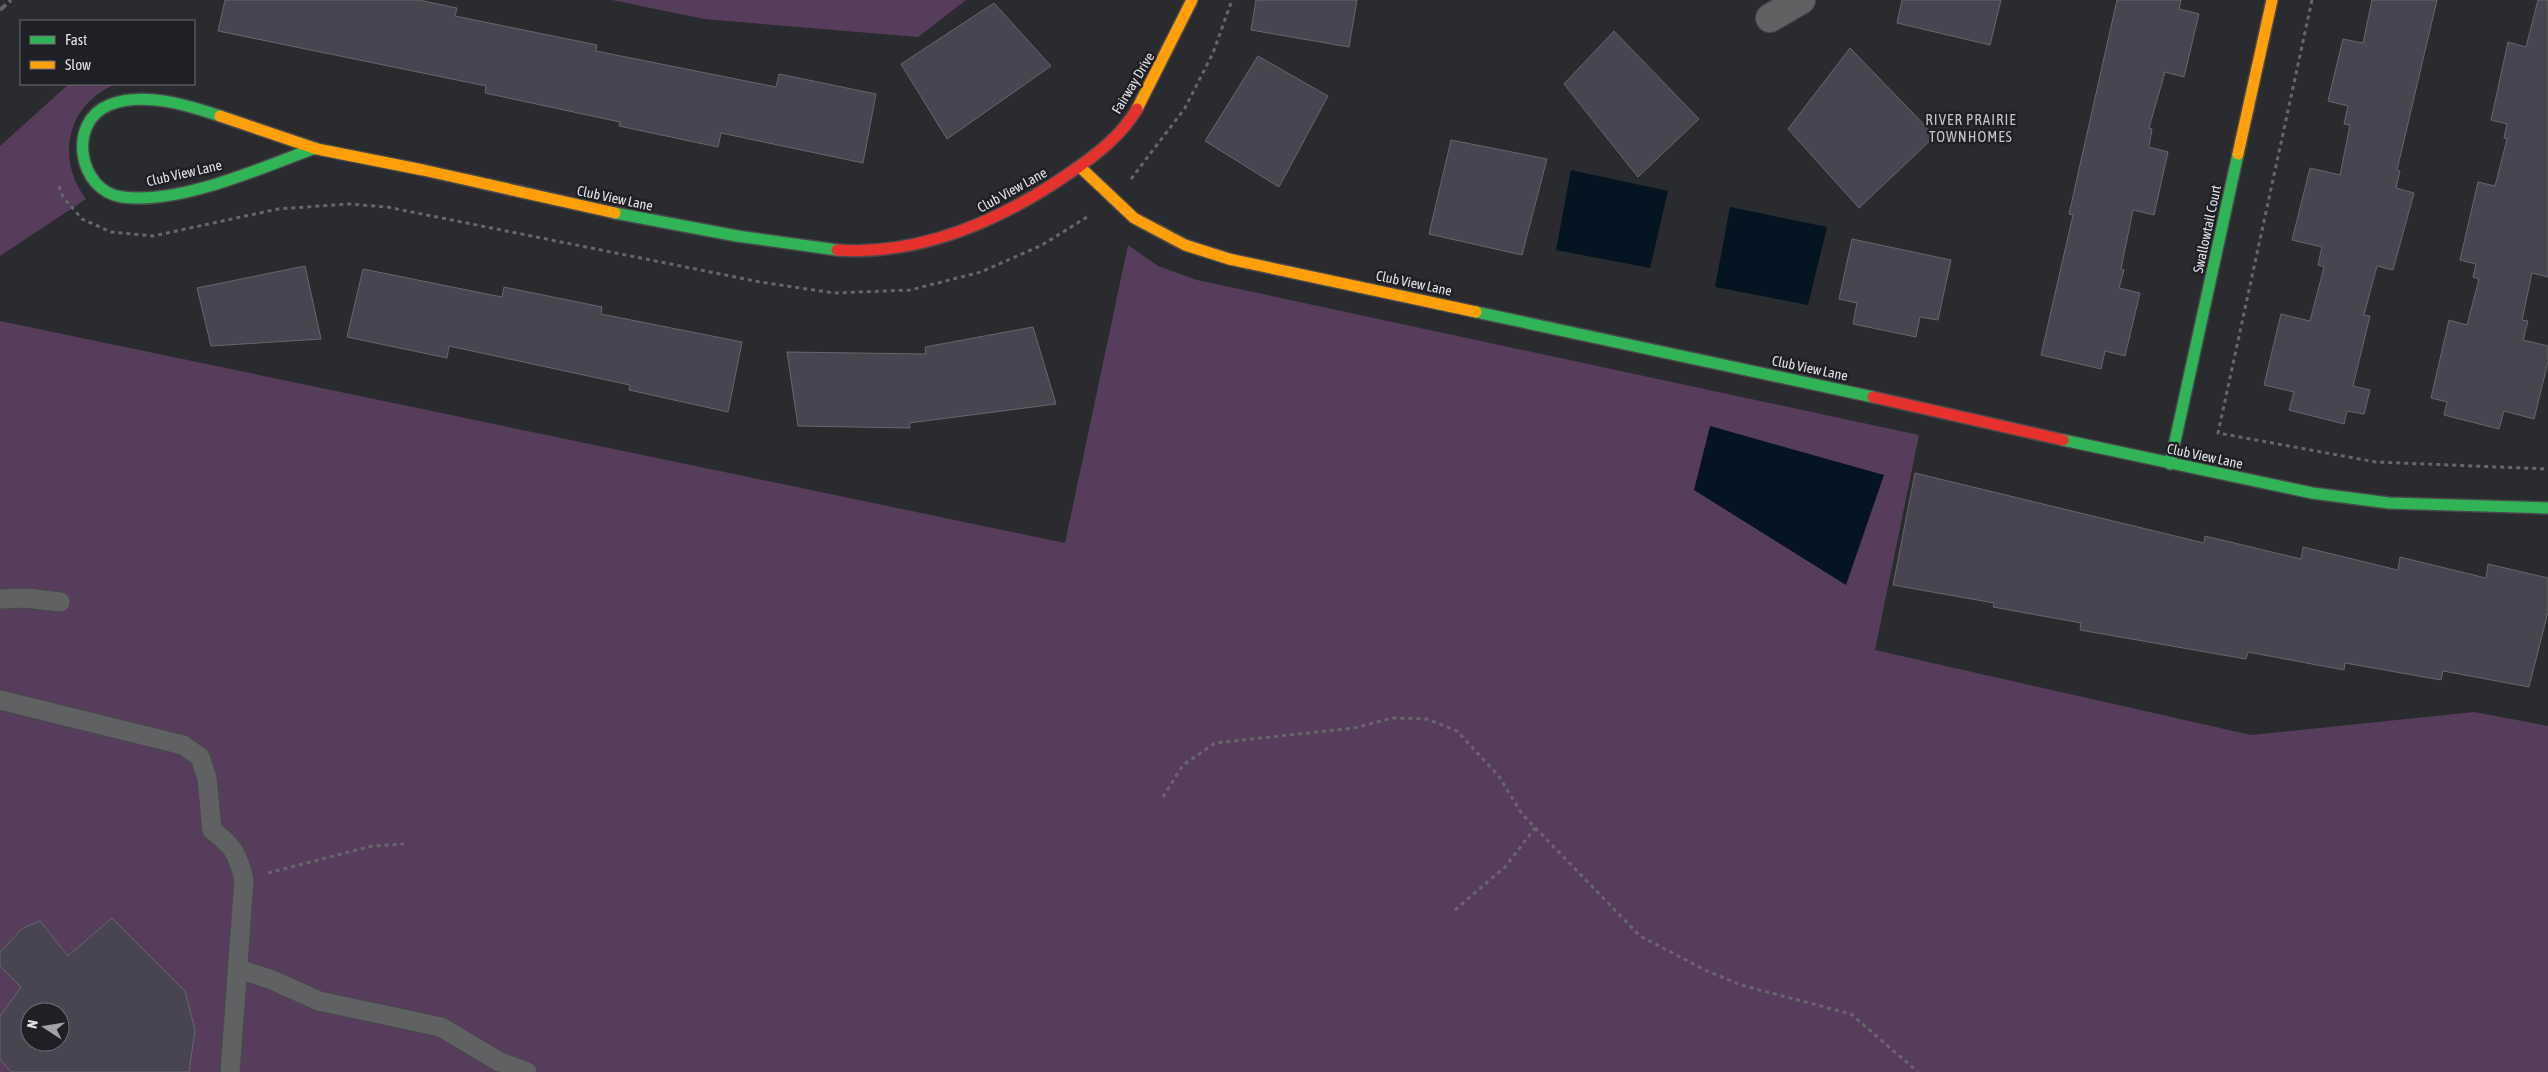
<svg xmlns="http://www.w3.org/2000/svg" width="2548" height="1072" viewBox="0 0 2548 1072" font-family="'Asap Condensed',sans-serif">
<rect width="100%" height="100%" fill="#2a2b2e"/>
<path fill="#573d5c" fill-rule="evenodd" d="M612 0H966L918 37 704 19Z
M69 84H116C67 104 55 158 86 199L0 256V146Z
M1128 245 1158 266 1197 280 1919 435 1875 650 2251 735 2474 712 2548 726V1072H0V321L1065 543ZM30 1012H60V1042H30Z"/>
<path fill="#041420" d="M1571 170 1668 191 1650 268 1556 250Z
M1730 207 1827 227 1808 305 1715 287Z
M1710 426 1884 475 1846 585 1694 490Z"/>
<path fill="#494452" stroke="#67676a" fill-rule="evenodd" d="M225 0H419L457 8 455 16 597 45 596 51 776 87 779 74 876 94 863 163 721 133 718 147 619 126 620 122 485 93 486 86 218 31Z
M1256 0H1357L1349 47 1251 30Z
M1902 0H2001L1990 45 1897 23Z
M2117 0H2181L2179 9 2199 14 2184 77 2165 72 2149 128 2152 129 2149 147 2168 152 2154 215 2133 210 2121 269 2124 270 2119 288 2140 293 2125 356 2105 351 2101 369 2041 355 2073 215 2069 214Z
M2372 0H2437L2397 170 2400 171 2396 188 2414 193 2393 270 2377 266 2364 315 2370 316 2353 386 2370 390 2364 414 2347 411 2344 424 2289 410 2294 392 2264 385 2281 314 2310 321 2324 267 2318 265 2322 247 2292 240 2310 168 2340 175 2350 125 2344 124 2348 106 2328 101 2343 39 2363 43Z
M2538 0H2548V277L2532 273 2522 320 2528 321 2523 340 2548 346V362L2534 419 2504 411 2499 429 2444 415 2447 402 2431 398 2449 320 2467 325 2479 279 2473 277 2476 264 2460 260 2478 182 2495 186 2507 139 2504 138 2507 124 2491 120 2508 42 2526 47Z
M994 3 1051 66 947 139 901 64Z
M1614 31 1699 119 1638 177 1564 84Z
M1850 48 1935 136 1859 208 1788 129Z
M1258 56 1328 96 1279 187 1205 141Z
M1451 140 1547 159 1522 255 1429 234Z
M1852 239 1951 260 1938 320 1920 317 1916 337 1853 324 1857 303 1839 299Z
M305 266 321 339 211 346 197 288Z
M363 269 502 297 504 287 602 307 601 314 742 342 728 412 629 390 630 385 449 346 447 358 347 337Z
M1033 327 1056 404 909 423 910 428 798 426 787 352 926 354 925 347Z
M1915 473 2204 543 2205 536 2301 559 2303 547 2398 570 2400 557 2486 578 2488 564 2548 578V612L2529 687 2443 671 2441 680 2345 663 2344 670 2248 652 2246 659 2080 630 2081 623 1993 607 1994 603 1893 585Z
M112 918 185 991 195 1030 189 1072H11L0 1059V1016L21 987 0 966V952L23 928 40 921 68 956ZM30 1012H60V1042H30Z"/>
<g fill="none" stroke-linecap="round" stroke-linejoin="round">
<g stroke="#49494c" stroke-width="21">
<path id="lane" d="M0 599 26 598 60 602
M0 700 183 745 200 757 207 778 212 830C233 846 238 854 244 880L230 1072
M238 969 270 979 319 1001 441 1027 498 1061 527 1072"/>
</g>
<g stroke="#49494c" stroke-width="30">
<path id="street" d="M1770 18 1801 0"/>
</g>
<g stroke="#49494c" stroke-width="14">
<path id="fast" d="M220 116C187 105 143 91 109 105 67 122 78 191 122 197 179 205 261 168 315 148
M615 213 737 236 837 250
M1476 312 1873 397
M2063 440 2312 493 2389 503 2548 508
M2170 464 2238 154"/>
</g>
<g stroke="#49494c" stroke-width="14">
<path id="slow" d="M1137 109 1192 0
M220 116 317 149 423 170 615 213
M2238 154 2272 0
M1080 167 1134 218 1185 245 1229 259 1476 312"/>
</g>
<g stroke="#49494c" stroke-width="14">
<path id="jam" d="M837 250C923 256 1002 220 1071 172 1096 155 1121 136 1137 109
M1873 397 2063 440"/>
</g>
<path stroke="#66676a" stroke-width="3" stroke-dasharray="4 4" stroke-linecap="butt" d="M2312 0 2218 433 2376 462 2548 469
M1131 179 1185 108 1213 53 1232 0
M59 186 63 197 82 219 111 232 153 236 278 209 348 204 387 207 760 282 834 293 910 290 981 272 1042 245 1087 217
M1163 797 1183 765 1215 743 1354 728 1392 718 1427 719 1457 731 1498 775 1522 814 1640 936 1707 971 1741 985 1851 1014 1918 1072
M268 873 372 846 404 844
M1455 910 1505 867 1535 828"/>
<use href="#lane" stroke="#606163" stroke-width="19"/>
<use href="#street" stroke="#606163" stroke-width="28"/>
<use href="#fast" stroke="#30b455" stroke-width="11"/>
<use href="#slow" stroke="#ff9f0a" stroke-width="11"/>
<use href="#jam" stroke="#e5322d" stroke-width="11"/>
<path stroke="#646466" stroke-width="4" stroke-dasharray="8 4" stroke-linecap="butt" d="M0 10 11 0"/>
</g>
<g text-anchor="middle" stroke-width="5" stroke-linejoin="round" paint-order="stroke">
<g font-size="14" fill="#e2e3e7" stroke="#1f2025">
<text transform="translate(1133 83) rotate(-59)" y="5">Fairway Drive</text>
<text transform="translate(184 173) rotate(-13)" y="5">Club View Lane</text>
<text transform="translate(1012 190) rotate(-29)" y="5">Club View Lane</text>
<text transform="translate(615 198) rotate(12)" y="5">Club View Lane</text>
<text transform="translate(2207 229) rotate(-78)" y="5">Swallowtail Court</text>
<text transform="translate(1414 283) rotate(12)" y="5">Club View Lane</text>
<text transform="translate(1810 368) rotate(12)" y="5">Club View Lane</text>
<text transform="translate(2205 456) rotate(12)" y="5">Club View Lane</text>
</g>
<g font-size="15" letter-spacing="1" fill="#c5c6cd" stroke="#1f2025">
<text x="1971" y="125">RIVER PRAIRIE<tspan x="1971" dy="17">TOWNHOMES</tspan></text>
</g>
</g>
<rect x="20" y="20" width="175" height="65" fill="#1f2025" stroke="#6d6e73"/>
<rect x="30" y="36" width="25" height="8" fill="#30b455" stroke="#6d6e73"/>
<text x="65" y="45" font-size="15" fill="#e2e3e7">Fast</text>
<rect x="30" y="61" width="25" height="8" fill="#ff9f0a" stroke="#6d6e73"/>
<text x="65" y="70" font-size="15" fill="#e2e3e7">Slow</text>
<g transform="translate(45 1027) rotate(282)"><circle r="24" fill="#1f2025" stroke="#6d6e73"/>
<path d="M0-4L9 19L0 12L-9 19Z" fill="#a2a3a6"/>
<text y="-8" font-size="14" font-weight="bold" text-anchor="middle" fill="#e2e3e7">N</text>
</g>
</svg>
